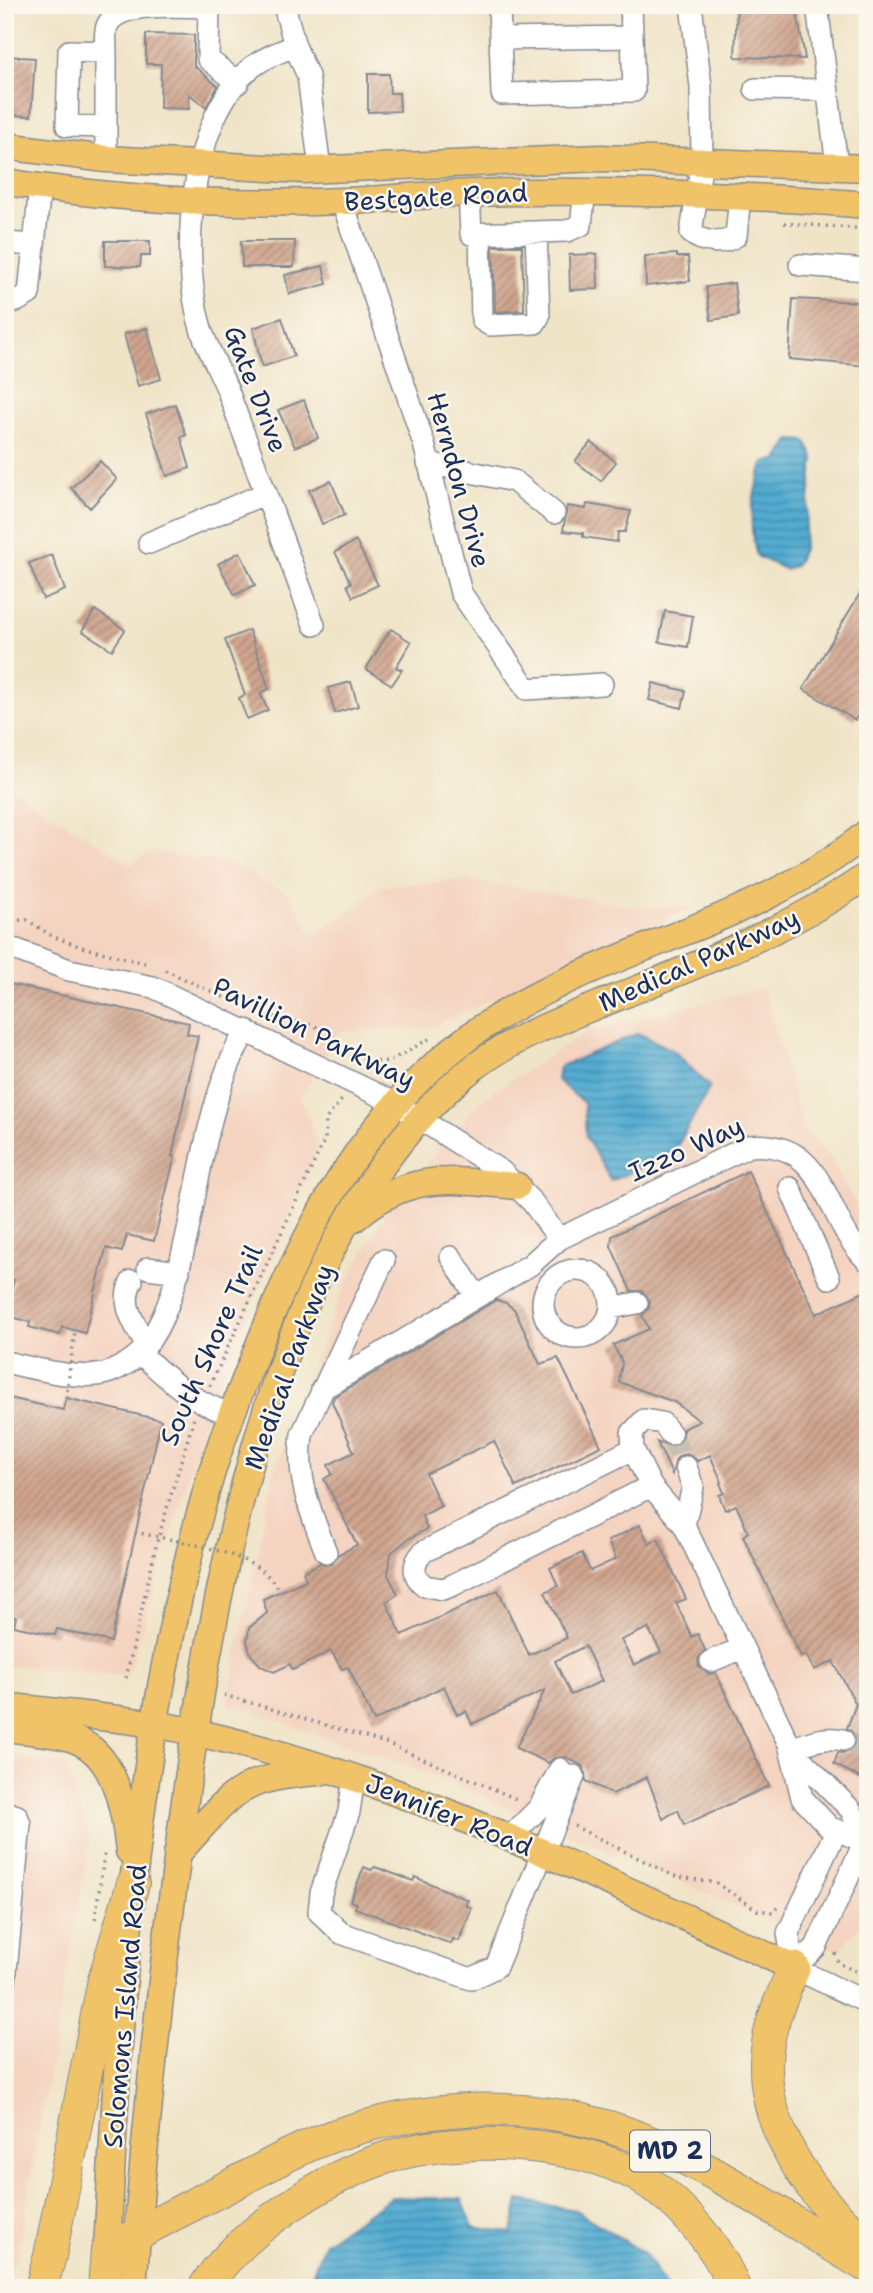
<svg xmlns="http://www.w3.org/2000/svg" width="873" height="2293" viewBox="0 0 873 2293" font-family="'Shantell Sans',sans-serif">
<defs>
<pattern id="water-rules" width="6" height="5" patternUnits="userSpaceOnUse" patternTransform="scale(1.75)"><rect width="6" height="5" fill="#53acd1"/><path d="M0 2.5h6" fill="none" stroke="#448cad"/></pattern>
<pattern id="building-hatch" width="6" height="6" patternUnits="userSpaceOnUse" patternTransform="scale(1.75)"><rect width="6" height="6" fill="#d0a58e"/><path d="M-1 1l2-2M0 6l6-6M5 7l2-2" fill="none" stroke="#a88777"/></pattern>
</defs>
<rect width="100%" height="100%" fill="#fbf7ec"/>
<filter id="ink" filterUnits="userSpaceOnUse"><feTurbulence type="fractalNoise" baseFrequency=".0143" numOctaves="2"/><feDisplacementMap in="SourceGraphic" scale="14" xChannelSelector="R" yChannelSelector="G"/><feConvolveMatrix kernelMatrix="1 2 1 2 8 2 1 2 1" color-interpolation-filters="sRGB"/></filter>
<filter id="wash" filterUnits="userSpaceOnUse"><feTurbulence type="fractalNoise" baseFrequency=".00686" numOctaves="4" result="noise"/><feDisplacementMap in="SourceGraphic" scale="28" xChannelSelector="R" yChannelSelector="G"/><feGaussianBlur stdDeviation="1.57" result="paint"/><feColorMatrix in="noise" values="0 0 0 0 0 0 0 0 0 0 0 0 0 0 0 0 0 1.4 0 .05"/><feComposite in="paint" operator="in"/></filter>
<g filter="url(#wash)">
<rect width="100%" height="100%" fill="#f0e4c7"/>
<path fill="#f4d3c0" d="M5 785 131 864 152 851 230 863 289 894 312 936 383 886 467 880 637 907H695L431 1027 340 1031 301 1097 318 1147 209 1409 128 1676 5 1666Z
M763 988 804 1130 831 1159 868 1227V1916L839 1951 440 1778 227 1703 275 1466 341 1294 388 1208 483 1098 586 1032Z
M5 1757 64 1764 90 1838 17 2258 5 2278Z"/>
<path fill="url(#water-rules)" stroke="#376e98" stroke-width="2" d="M790 440 806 441 814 458 803 549 796 565 786 570 757 556C747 522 752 495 764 462L778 460Z
M638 1033 673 1050 710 1087 674 1152 611 1181 586 1137 584 1103 557 1080 559 1067Z
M392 2197 462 2199 473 2227 512 2233 519 2200 575 2210 644 2253 667 2288H339L313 2272 325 2242Z"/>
<g id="blocks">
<path fill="url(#building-hatch)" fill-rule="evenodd" d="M737 5H791L797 12 805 59 735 57Z
M146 34 194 35V66L218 86 206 107 189 94V109L160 108 161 64H146Z
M5 56 35 58 31 116 5 115Z
M368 74H389L390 93H399L400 111 368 112Z
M105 241H150V256H141L140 267 105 266Z
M241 241H295L294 267H242Z
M493 246H522L524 310 495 312Z
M597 254 598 289 570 290 569 255Z
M677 254V257H688L690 281 646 286 645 256Z
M323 266 327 284 289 294 285 275Z
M734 283 738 316 711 320 706 287Z
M793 299 859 302 858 307 868 308V366L789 359Z
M282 318 294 356 262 367 253 328Z
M147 328 161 379 138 386 124 334Z
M304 400 318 438 295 447 278 410Z
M175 404 186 435 181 437 190 468 167 476 146 414Z
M591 442 616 462 601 481 575 461Z
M100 461 117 479 90 508 71 488Z
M331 481 345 515 322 524 309 490Z
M587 504 631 511 625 532H618L617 542 583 537V533L563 531 567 506 586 509Z
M356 541 378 585 353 597 347 585 351 583 335 552Z
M240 552 255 585 235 595 218 564Z
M52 555 65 590 43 599 29 563Z
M868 580V689L864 696 868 698 855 720 803 689Z
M95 610 125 630 112 650 82 631Z
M665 611 693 616 688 647 659 642Z
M391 629 411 642 396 667 402 670 392 685 366 669Z
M249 630 269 689 260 693 268 710 247 719 239 698 245 695 225 640Z
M351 682 358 706 335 713 328 688Z
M653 683 686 691 682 708 649 700Z
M5 983 189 1023 187 1034 198 1036 172 1156H175L154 1241 127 1235 122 1252 106 1248 85 1333 62 1327 60 1335 29 1327 30 1322 5 1315 14 1280 5 1278Z
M748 1171 816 1314 868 1290V1782L834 1764 838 1753 848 1752 856 1743 855 1735 847 1728 856 1704 833 1661 814 1670 806 1655 801 1657 743 1536 748 1532 736 1505 725 1510 719 1495 724 1493 720 1483 722 1482 710 1455 698 1461 689 1454 681 1455 676 1459 672 1474 657 1442 667 1446 679 1445 683 1438V1429L700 1421 674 1402 619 1382 622 1362 613 1345 649 1329 642 1315 649 1308 650 1301 642 1291H631L611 1246 612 1236Z
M496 1300 506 1303 514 1309 540 1364 558 1358 601 1446 516 1487 494 1441 426 1474 441 1506 422 1516 427 1529 408 1539 391 1553 388 1575 398 1594 386 1602 402 1635 498 1590 529 1655 567 1638 545 1592 558 1586 550 1568 582 1553 590 1571 616 1559 608 1541 640 1525 649 1544 658 1539 686 1599 676 1603 692 1637 698 1634 705 1650 698 1659 699 1667 709 1674 716 1673 769 1786 684 1825 678 1810 663 1819 647 1777 613 1794 586 1781 584 1767 566 1757 554 1758 548 1763 516 1748 545 1690 472 1724 466 1711 457 1715 444 1686 374 1721 348 1667 342 1669 331 1651 293 1670 290 1664 274 1672 261 1666 251 1655 247 1642 249 1628 267 1613 263 1599 306 1580 303 1572 320 1563 331 1564 339 1554 357 1545 324 1479 332 1474 328 1465 354 1452 332 1402 334 1397ZM648 1628 661 1652 634 1665 621 1640ZM585 1646 602 1681 571 1695 555 1661Z
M5 1397 63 1410 66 1398 161 1420 111 1642 57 1629 55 1635 14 1626 16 1617 5 1615Z
M364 1867 371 1870 375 1867 413 1881 415 1877 468 1900 465 1905 472 1908 459 1941 453 1939 451 1944 355 1908 357 1904 350 1901Z"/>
</g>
</g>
<g filter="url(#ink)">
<use href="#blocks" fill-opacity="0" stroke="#868a92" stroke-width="2"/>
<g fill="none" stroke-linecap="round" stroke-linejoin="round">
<path stroke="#c5c0b2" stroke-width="21" stroke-dasharray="21 10" stroke-linecap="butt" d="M671 1434 686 1467
M843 1740 868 1751"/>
<g stroke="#868a92" stroke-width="24">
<path id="minor" d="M284 5 295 46 308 76 320 169
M499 5 502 94 634 91 631 5
M691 5 701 87 702 161 691 233C703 243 723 245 736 236L740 196
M817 5 837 166
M500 39 632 37
M295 46C279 52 265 57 252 67 188 117 179 261 202 332 209 352 220 371 228 391 256 469 286 547 314 625
M106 52C106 44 104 31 108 24 122 0 183 7 209 7L208 59 238 83
M755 89 827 90
M106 127 67 126 69 51 106 52V159
M469 193 471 234 567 231 581 225 585 191
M342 201 424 444 461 593 527 689 602 684
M480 233 482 320 490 325 535 323 539 316 536 232
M5 243 34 245 40 187
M800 265 868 270
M5 301H17L29 294 34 245
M428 463 514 481 554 513
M149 543 266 493
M5 949 17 950 69 970 153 987 395 1103 501 1171 533 1203 559 1239
M790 1188 829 1278
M451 1257 477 1297
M148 1268 179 1272
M543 1304a34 34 0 1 1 68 0a34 34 0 1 1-68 0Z
M132 1281C119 1304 135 1324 146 1345
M611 1308 637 1303
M140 1353C171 1382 190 1400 230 1414
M5 1362C33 1368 84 1382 110 1372 120 1368 134 1360 141 1352 168 1321 177 1277 186 1239 201 1170 210 1092 246 1030
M322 1389 530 1265 559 1239 749 1146C830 1139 822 1219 868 1261
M671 1434 662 1423 644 1420 632 1433 633 1449 651 1486 684 1525 789 1744 802 1798 829 1827 868 1843
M633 1449 423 1552C412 1564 412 1576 425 1586L443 1589 451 1586 651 1486
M684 1525 693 1487 686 1467
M326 1552C310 1511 296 1478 302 1434L384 1260
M711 1661 743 1648
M791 1749 851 1810 864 1843 816 1947 794 1968
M791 1749C810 1742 823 1736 843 1740
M354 1777 349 1812 321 1893 319 1912 341 1933 471 1979 496 1967 574 1776
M5 1812 17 1816 20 1824 5 1981
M509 1838 539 1808 560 1769
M794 1968 788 1933 836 1831
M794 1968 868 2003"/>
</g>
<g stroke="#868a92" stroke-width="29">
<path id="major" d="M5 146 106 159 303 170 601 158 868 168
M5 182C117 199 230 206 343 201 386 200 428 194 470 193 603 189 736 194 868 205
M355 1218C409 1171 450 1180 517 1186
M5 1706C68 1714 132 1718 194 1732 405 1779 599 1878 794 1968
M5 1728C26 1731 49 1732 70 1738 117 1751 124 1811 129 1851
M177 1854C233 1794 234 1778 320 1772
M107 2250C120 1996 135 1737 206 1492 221 1438 242 1387 263 1335 310 1219 368 1111 470 1036 592 947 751 930 868 832
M133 2288C144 2140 159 1992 179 1845 211 1601 267 1244 463 1076 508 1038 564 1019 618 997 704 962 791 929 868 875"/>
</g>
<g stroke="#868a92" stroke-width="34">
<path id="highway" d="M794 1968C783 1994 770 2022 767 2050 758 2123 812 2201 868 2243
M41 2288 50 2256 104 1980 133 1884
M104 2288 107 2250C151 2226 195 2203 239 2181 273 2163 308 2143 345 2132 450 2100 561 2100 661 2147 732 2179 801 2228 868 2267
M204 2288C241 2231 325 2177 388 2157 458 2135 574 2140 638 2176 678 2199 718 2245 734 2288"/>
</g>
<path stroke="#868a92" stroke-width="3.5" stroke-dasharray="2 5" stroke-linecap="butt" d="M784 223 868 229
M5 921 27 920 52 936 81 947 145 963
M165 970 234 1002
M254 1012 315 1026 370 1062
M370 1062 390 1061 429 1039
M210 1386 325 1139 326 1119 344 1097
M126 1678 157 1542 194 1418
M224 1695 386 1743 519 1800
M574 1826 674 1876 716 1883 757 1910 773 1912 777 1907
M95 1919 105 1850
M835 1953 838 1963 868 1977"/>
<use href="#minor" stroke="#fff" stroke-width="21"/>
<use href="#major" stroke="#f0c369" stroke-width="26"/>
<use href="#highway" stroke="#f0c369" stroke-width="32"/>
<path stroke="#868a92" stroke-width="3.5" stroke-dasharray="2 5" stroke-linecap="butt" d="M66 1398 75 1330
M135 1532C175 1542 263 1550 279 1592"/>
</g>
</g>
<g text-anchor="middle" stroke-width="5" stroke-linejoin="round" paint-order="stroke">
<rect fill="#fbf7ec" stroke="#5e6b89" stroke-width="2" x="630" y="2130.5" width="80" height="41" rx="5"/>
<g font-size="24" font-weight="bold" fill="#1b2f5e">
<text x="670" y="2159">MD 2</text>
</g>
<g font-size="26" fill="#1b2f5e" stroke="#fbf7ec">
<text transform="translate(436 197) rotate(-3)" y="9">Bestgate Road</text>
<text transform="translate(256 389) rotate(69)" y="9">Gate Drive</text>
<text transform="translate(459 480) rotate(75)" y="9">Herndon Drive</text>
<text transform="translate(699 960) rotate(-24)" y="9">Medical Parkway</text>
<text transform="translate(314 1033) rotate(26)" y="9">Pavillion Parkway</text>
<text transform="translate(686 1149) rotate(-24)" y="9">Izzo Way</text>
<text transform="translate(211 1345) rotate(-66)" y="9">South Shore Trail</text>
<text transform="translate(289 1367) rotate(-70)" y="9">Medical Parkway</text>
<text transform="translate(449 1815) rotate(22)" y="9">Jennifer Road</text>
<text transform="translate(125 2006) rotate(-85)" y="9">Solomons Island Road</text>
</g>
</g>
<rect width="873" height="2293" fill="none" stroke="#fbf7ec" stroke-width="28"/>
</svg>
